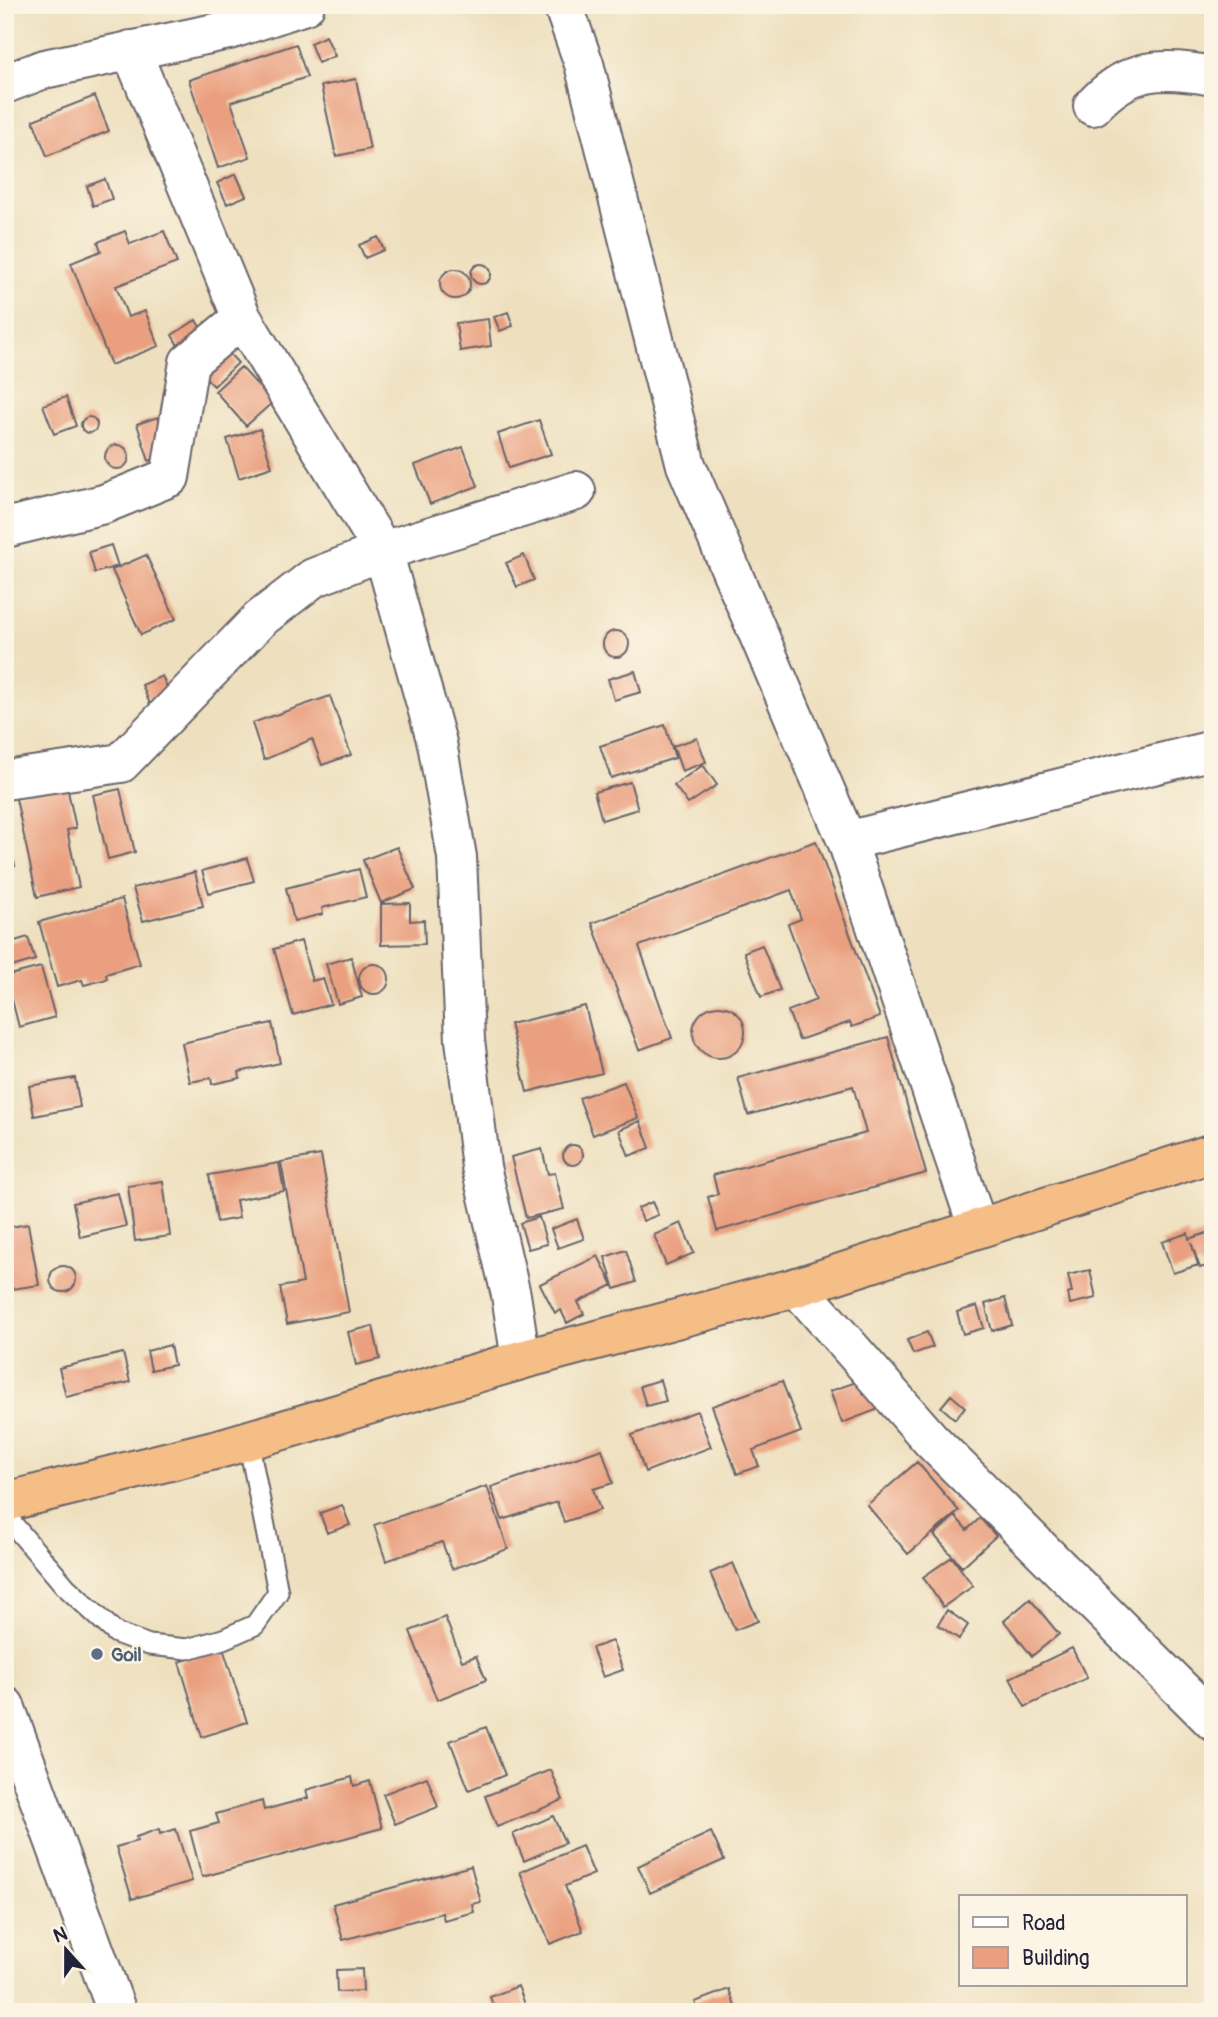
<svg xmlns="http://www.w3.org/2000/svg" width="1218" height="2017" viewBox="0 0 1218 2017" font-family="Pangolin,sans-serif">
<rect width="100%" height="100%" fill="#fcf5e5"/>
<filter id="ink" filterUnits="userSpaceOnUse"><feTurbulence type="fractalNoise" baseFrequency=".0143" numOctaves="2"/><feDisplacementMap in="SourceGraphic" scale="14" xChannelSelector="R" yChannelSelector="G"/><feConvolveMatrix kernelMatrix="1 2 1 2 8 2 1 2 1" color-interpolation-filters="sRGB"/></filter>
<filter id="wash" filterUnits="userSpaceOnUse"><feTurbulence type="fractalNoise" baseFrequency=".00686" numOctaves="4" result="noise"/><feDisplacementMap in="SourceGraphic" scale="28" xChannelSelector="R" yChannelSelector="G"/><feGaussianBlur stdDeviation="1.57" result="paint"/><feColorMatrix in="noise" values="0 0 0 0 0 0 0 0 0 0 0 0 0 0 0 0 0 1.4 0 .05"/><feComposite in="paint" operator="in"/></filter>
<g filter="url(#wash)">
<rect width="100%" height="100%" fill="#eee0bf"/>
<g id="blocks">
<path fill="#eaa080" d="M326 36 335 56 318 63 310 43Z
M296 44 307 77 231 102 250 157 218 168 189 80Z
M356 79 370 149 336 156 321 86Z
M95 96 109 131 47 156 33 120Z
M236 174 246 196 227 204 217 183Z
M105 179 112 199 93 206 87 186Z
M125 231 130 244 164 231 177 263 116 286 128 317 145 311 159 346 111 365 71 263 101 251 98 242Z
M378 237 384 250 365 258 359 245Z
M471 274a10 10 0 1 1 20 0a10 10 0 1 1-20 0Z
M440 284a15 15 0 1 1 30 0a15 15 0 1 1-30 0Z
M508 312 513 326 500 331 494 317Z
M488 319 491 346 460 351 456 323Z
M196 320 207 339 183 354 172 335Z
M224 348 238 363 214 386 199 371Z
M241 367 273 402 246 426 215 391Z
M66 397 76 426 54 434 43 405Z
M81 425a8 8 0 1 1 16 0a8 8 0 1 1-16 0Z
M158 417 170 454 149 461 137 424Z
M539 420 551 454 509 468 498 434Z
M260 429 272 467 239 478 227 439Z
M105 457a12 12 0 1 1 24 0a12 12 0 1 1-24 0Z
M463 447 478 486 430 504 415 465Z
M111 545 118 566 95 573 89 552Z
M146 555 176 619 141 635 112 570Z
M524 555 534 580 517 587 506 563Z
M603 644a13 13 0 1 1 26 0a13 13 0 1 1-26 0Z
M635 671 641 692 614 700 608 679Z
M162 676 173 700 152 709 142 685Z
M330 696 351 755 322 765 312 739 264 760 252 723Z
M665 725 675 758 611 778 600 746Z
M697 738 706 762 682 771 673 746Z
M703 765 717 785 688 804 674 785Z
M66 782 76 828 67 830 79 887 37 897 15 794Z
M630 782 638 809 602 820 594 792Z
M120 789 135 852 108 859 93 795Z
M5 830 15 866 5 868Z
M816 841 880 1017 852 1027 850 1022 799 1040 788 1011 816 1000 788 924 801 919 791 890 639 946 672 1038 639 1050 592 923Z
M397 847 415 889 381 903 363 860Z
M247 858 254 881 209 893 202 871Z
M359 869 366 897 322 908 323 914 294 921 286 888Z
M195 872 203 906 143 921 133 888Z
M122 899 140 964 106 974 107 979 84 985 82 980 57 987 39 922Z
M410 903V921L424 920 425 944 381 945V904Z
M28 937 35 960 5 969V944Z
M301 941 312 981 323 978 331 1004 293 1015 274 949Z
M762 945 780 990 761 997 744 952Z
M351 957 362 997 338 1004 326 964Z
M359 979a15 15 0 1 1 30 0a15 15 0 1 1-30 0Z
M41 967 55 1017 19 1027 6 976Z
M693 1032a26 26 0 1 1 52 0a26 26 0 1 1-52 0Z
M585 1006 602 1073 527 1092 510 1024Z
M272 1023 280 1063 239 1072 240 1078 212 1084 211 1078 190 1082 182 1043Z
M888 1037 926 1173 717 1231 708 1197 718 1194 713 1175 866 1133 853 1086 748 1115 738 1078Z
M75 1078 80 1107 34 1116 29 1086Z
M624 1082 638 1118 593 1135 579 1098Z
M640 1121 650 1148 629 1156 619 1130Z
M563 1155a10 10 0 1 1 20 0a10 10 0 1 1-20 0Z
M542 1149 548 1174 555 1173 564 1209 526 1218 511 1157Z
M321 1155 349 1312 287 1324 280 1287 303 1283 281 1162Z
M279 1163 284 1191 236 1200 239 1218 217 1222 209 1175Z
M163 1181 170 1236 135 1241 128 1186Z
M118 1193 126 1226 80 1237 73 1203Z
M652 1202 658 1215 643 1221 638 1208Z
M539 1217 547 1244 528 1249 520 1223Z
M577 1219 584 1239 558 1248 551 1229Z
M681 1223 694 1253 666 1265 654 1235Z
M28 1224 39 1285 5 1290V1228Z
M1213 1231V1264L1200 1268 1191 1242 1198 1265 1173 1273 1162 1242 1188 1233 1189 1239Z
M626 1250 636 1282 615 1289 605 1257Z
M598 1256 613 1285 578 1302 584 1314 567 1323 561 1310 555 1313 540 1284Z
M50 1279a13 13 0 1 1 26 0a13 13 0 1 1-26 0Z
M1090 1270 1096 1298 1070 1304 1068 1294 1072 1292 1068 1275Z
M1005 1298 1012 1325 992 1331 985 1304Z
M977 1306 984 1328 963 1334 957 1312Z
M373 1326 380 1359 356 1365 348 1332Z
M927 1332 933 1347 913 1354 907 1340Z
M170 1345 174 1365 151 1370 147 1351Z
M123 1353 130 1382 66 1397 59 1368Z
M868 1378 879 1409 842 1423 830 1391Z
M660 1380 666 1401 646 1406 640 1386Z
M782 1381 801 1432 753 1450 759 1466 737 1474 712 1406Z
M951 1395 965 1407 955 1419 941 1407Z
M697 1411 711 1447 645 1472 632 1435Z
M602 1449 613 1483 593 1489 600 1510 564 1522 557 1502 502 1520 491 1487Z
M917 1462 959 1511 908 1554 867 1505Z
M487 1486 508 1549 452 1569 442 1542 386 1561 374 1525Z
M342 1505 350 1525 327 1533 320 1513Z
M955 1516 967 1530 980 1518 996 1536 962 1567 934 1535Z
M952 1557 973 1586 943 1607 923 1577Z
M733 1563 758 1621 735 1630 710 1573Z
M1030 1599 1059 1634 1032 1656 1004 1621Z
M947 1610 968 1625 959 1639 938 1625Z
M445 1617 462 1661 476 1656 486 1680 437 1700 410 1631Z
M612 1641 623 1670 603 1677 592 1648Z
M223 1648 247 1722 202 1737 179 1662Z
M1072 1648 1087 1678 1025 1707 1010 1678Z
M486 1727 505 1775 469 1790 450 1741Z
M551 1770 563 1800 497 1827 485 1796Z
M352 1777 354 1786 370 1781 382 1828 202 1877 190 1831 219 1823 216 1814 262 1801 264 1810 308 1798 306 1790Z
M427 1777 438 1807 395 1824 383 1794Z
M553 1816 565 1843 524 1861 513 1834Z
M159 1829 160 1834 176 1829 192 1881 132 1899 116 1847 137 1841 136 1837Z
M711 1832 724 1860 650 1893 638 1866Z
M582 1846 594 1874 565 1886 583 1931 550 1944 520 1872Z
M471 1866 481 1902 472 1904 474 1912 444 1920 442 1913 343 1940 333 1904Z
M362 1969 363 1991 337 1992 336 1970Z
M518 1986 528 2012H496L490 1997Z
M729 1989 737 2012H699L695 2002Z"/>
</g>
</g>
<g filter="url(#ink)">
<use href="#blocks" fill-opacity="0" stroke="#696469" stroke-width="2"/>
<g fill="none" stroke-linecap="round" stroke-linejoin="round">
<g stroke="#696469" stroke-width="23">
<path id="lane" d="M5 1515 66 1587 116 1633 149 1645 187 1649 223 1639 255 1625 278 1592 248 1440"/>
</g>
<g stroke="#696469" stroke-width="42">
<path id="street" d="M563 5 584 64 686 465 847 841 978 1228
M131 50 242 318 383 551 437 743 457 857 465 1040 481 1167 511 1295 521 1360
M5 84 44 69 229 30 305 5
M1093 106C1130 66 1162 67 1213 76
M5 528 104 504 170 477 189 362 242 318
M5 780 121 763 260 619 313 578 383 551 576 491
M847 841 1213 750
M797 1287 931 1440 1213 1721
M5 1706 117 2012"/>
</g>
<g stroke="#696469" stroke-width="42">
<path id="highway" d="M5 1502 222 1448 521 1360 797 1287 1213 1153"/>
</g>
<use href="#lane" stroke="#fff" stroke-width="19"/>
<use href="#street" stroke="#fff" stroke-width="38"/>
<use href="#highway" stroke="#f6be87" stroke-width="38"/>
</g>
</g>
<circle fill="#5c6f8a" stroke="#fcf5e5" stroke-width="2.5" cx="97" cy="1654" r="7"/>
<g text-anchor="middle" stroke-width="5" stroke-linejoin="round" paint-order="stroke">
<g font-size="19" font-weight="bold" fill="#4e5e75" stroke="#fcf5e5" text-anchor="start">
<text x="111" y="1661">Goil</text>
</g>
</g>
<rect width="1218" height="2017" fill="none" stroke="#fcf5e5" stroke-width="28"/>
<rect x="959" y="1895" width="228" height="91" fill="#fcf5e5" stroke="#a5a1a1" stroke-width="2"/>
<rect x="973" y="1917" width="35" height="10" fill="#ffffff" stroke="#a5a1a1" stroke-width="2"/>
<text x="1022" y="1930" font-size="21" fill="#22223b">Road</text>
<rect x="973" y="1947" width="35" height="21" fill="#eaa080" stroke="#a5a1a1" stroke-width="2"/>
<text x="1022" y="1965" font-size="21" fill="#22223b">Building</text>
<g transform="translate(66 1950) rotate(339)" stroke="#fcf5e5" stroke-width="5" paint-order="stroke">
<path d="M0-5L12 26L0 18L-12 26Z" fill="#22223b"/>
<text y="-10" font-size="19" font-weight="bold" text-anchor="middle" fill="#22223b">N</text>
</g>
</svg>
